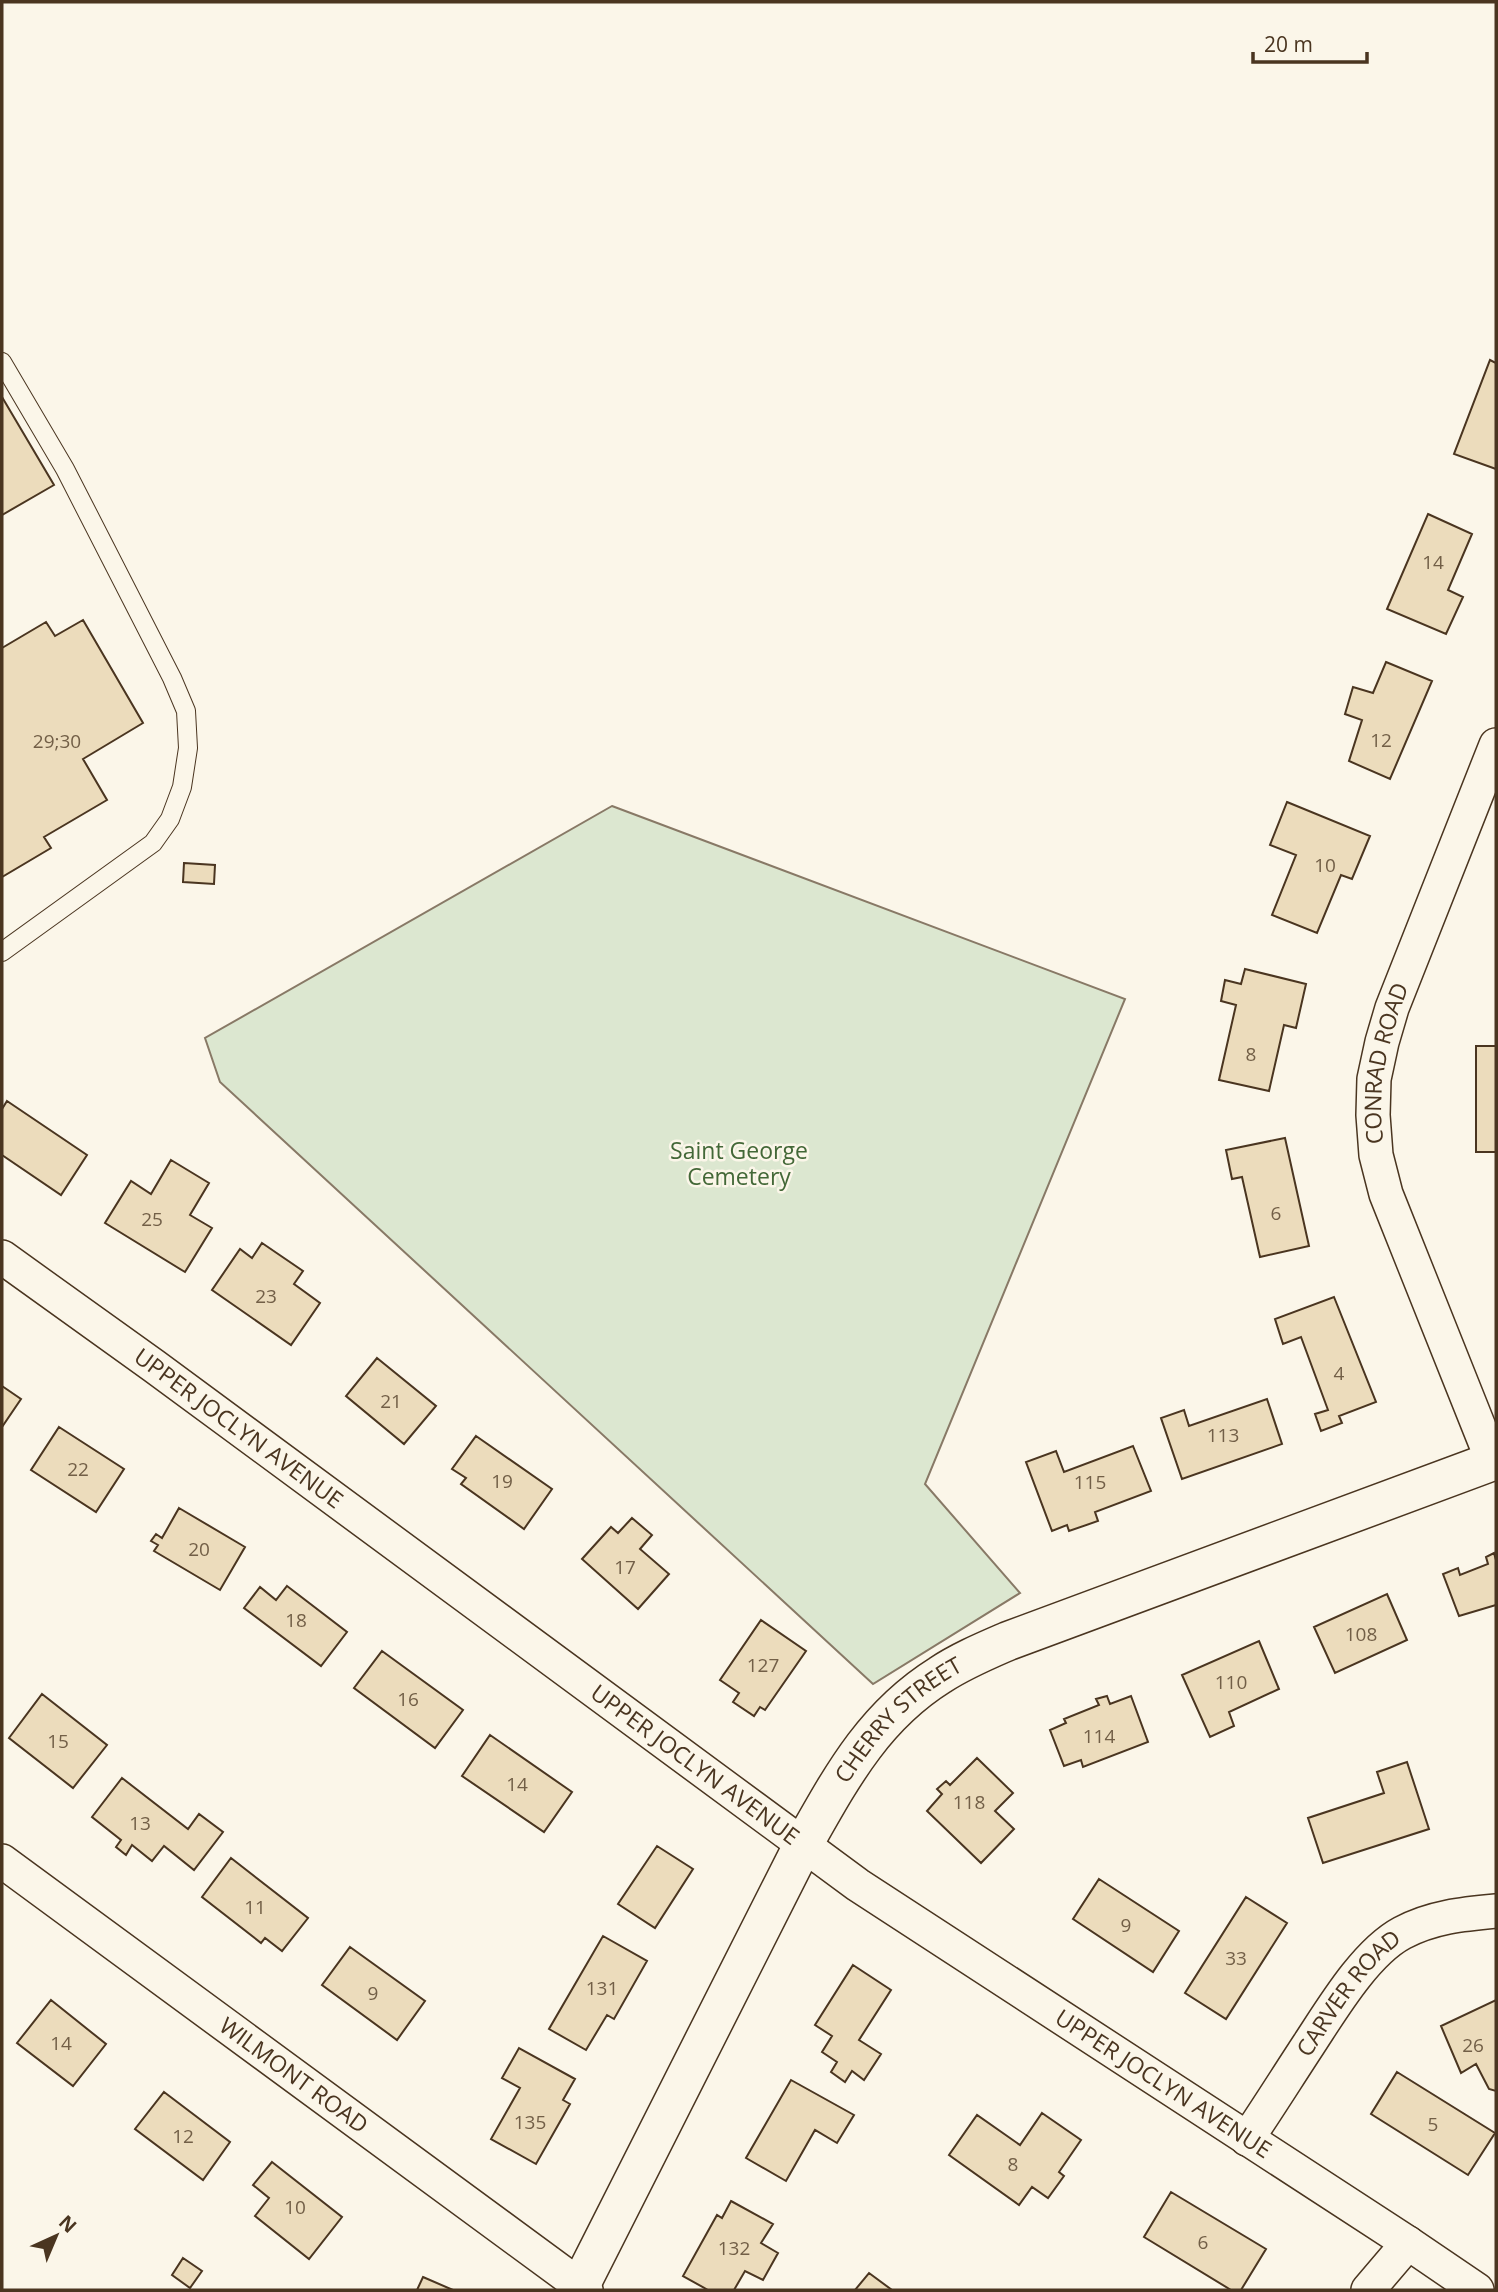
<svg xmlns="http://www.w3.org/2000/svg" width="1498" height="2292" viewBox="0 0 1498 2292" font-family="'Open Sans',sans-serif">
<rect width="100%" height="100%" fill="#fbf6e9"/>
<path fill="#dce7d0" stroke="#887966" stroke-width="2" d="M612 806 1125 999 925 1484 1020 1593 873 1684 220 1082 205 1038Z"/>
<path fill="#ecdcbc" stroke="#4a3520" stroke-width="2" d="M1490 360 1496 363V469L1454 454Z
M2 397 54 485 2 515Z
M1428 514 1472 534 1448 590 1463 597 1446 634 1387 609Z
M83 620 143 723 83 759 107 800 44 837 51 848 2 877V648L46 622 55 636Z
M1386 662 1432 681 1390 779 1349 761 1362 720 1345 714 1353 687 1373 693Z
M1287 802 1370 836 1352 879 1341 875 1317 933 1272 915 1296 855 1270 845Z
M184 863 215 865 214 884 183 882Z
M1245 969 1306 984 1296 1028 1284 1025 1269 1091 1219 1080 1236 1005 1221 1001 1225 980 1241 984Z
M1476 1046H1496V1152H1476Z
M7 1101 87 1155 61 1195 2 1155V1109Z
M1285 1138 1309 1246 1260 1257 1242 1177 1232 1179 1226 1150Z
M171 1160 209 1183 190 1215 212 1228 185 1272 105 1223 131 1181 151 1194Z
M262 1243 303 1271 294 1284 320 1303 291 1345 212 1290 240 1249 252 1258Z
M1334 1297 1376 1402 1339 1416 1342 1423 1321 1431 1315 1414 1328 1410 1301 1337 1283 1344 1275 1319Z
M377 1358 436 1406 404 1444 346 1396Z
M2 1386 21 1399 2 1427Z
M1267 1399 1282 1444 1182 1479 1161 1418 1184 1410 1189 1426Z
M59 1427 124 1469 96 1512 31 1470Z
M476 1436 552 1489 524 1529 461 1484 466 1478 452 1469Z
M1133 1446 1151 1491 1095 1512 1098 1521 1069 1531 1067 1525 1052 1531 1026 1462 1056 1451 1064 1472Z
M179 1508 245 1547 220 1590 154 1551 158 1545 151 1541 156 1534 162 1538Z
M632 1518 652 1535 640 1549 669 1574 638 1609 582 1559 611 1527 618 1533Z
M1494 1553 1496 1560V1605L1459 1616 1443 1574 1458 1568 1460 1575 1488 1564 1486 1557Z
M287 1586 347 1632 321 1666 244 1608 260 1587 276 1600Z
M1387 1594 1407 1640 1335 1673 1314 1627Z
M761 1620 806 1651 765 1710 760 1707 754 1716 733 1702 739 1693 720 1680Z
M1259 1641 1279 1689 1229 1712 1234 1726 1210 1737 1182 1675Z
M382 1651 463 1710 435 1748 354 1688Z
M42 1694 107 1745 73 1788 9 1738Z
M1107 1696 1110 1704 1131 1696 1148 1742 1083 1767 1081 1760 1064 1766 1050 1730 1066 1723 1064 1719 1099 1705 1096 1699Z
M490 1735 572 1792 544 1832 462 1776Z
M977 1758 1013 1793 995 1811 1014 1829 981 1863 927 1811 942 1794 937 1789 946 1781 950 1785Z
M1407 1762 1429 1829 1323 1863 1308 1818 1384 1793 1377 1772Z
M122 1778 188 1829 199 1814 223 1832 194 1870 164 1846 152 1861 132 1845 126 1855 116 1847 121 1840 92 1817Z
M657 1846 693 1869 655 1928 618 1904Z
M231 1858 308 1918 282 1951 265 1938 261 1943 202 1897Z
M1099 1879 1179 1931 1153 1972 1073 1919Z
M1246 1897 1287 1923 1226 2019 1185 1993Z
M603 1936 647 1961 614 2019 607 2015 586 2050 549 2029Z
M350 1947 425 2001 397 2040 322 1985Z
M853 1965 891 1990 859 2040 881 2054 864 2080 852 2071 845 2082 831 2072 837 2062 822 2052 832 2036 815 2025Z
M51 2000 106 2044 73 2086 17 2043Z
M1496 2000V2091L1489 2089 1476 2064 1461 2073 1441 2026Z
M519 2048 575 2079 563 2100 570 2104 536 2164 491 2139 520 2088 502 2078Z
M1397 2072 1495 2133 1468 2175 1371 2114Z
M791 2080 854 2115 837 2143 815 2130 786 2181 746 2158Z
M164 2092 230 2142 203 2180 135 2129Z
M1042 2113 1081 2140 1059 2172 1064 2176 1048 2198 1032 2187 1019 2205 949 2155 977 2115 1020 2145Z
M272 2162 342 2217 309 2259 255 2216 269 2198 253 2185Z
M1171 2192 1266 2249 1241 2290H1231L1144 2237Z
M731 2201 773 2224 761 2243 778 2253 763 2280 745 2271 734 2290H708L683 2276 717 2215 722 2218Z
M183 2258 202 2271 190 2288 172 2275Z
M869 2273 892 2290H855Z
M423 2277 453 2290H417Z"/>
<g fill="none" stroke-linecap="round" stroke-linejoin="round">
<g stroke="#4a3520" stroke-width="20">
<path id="service" d="M2 362 65 469 172 678 186 711 188 748 182 787 170 819 153 843 2 952"/>
</g>
<g stroke="#4a3520" stroke-width="36">
<g id="minor">
<path id="s1" d="M2 1257 154 1366 858 1885 1408 2243 1477 2290"/>
<path id="s2" d="M1493 1462 1386 1194 1376 1155 1373 1115 1374 1079 1382 1042 1392 1008 1496 745"/>
<path id="s3" d="M2 1861 586 2290"/>
<path id="s4" d="M1247 2139C1268 2108 1288 2076 1309 2044 1332 2009 1365 1953 1402 1933 1432 1917 1463 1914 1496 1911"/>
<path d="M1368 2290 1408 2243"/>
</g>
</g>
<g stroke="#4a3520" stroke-width="41">
<g id="tertiary">
<path id="s5" d="M578 2290 803 1845C841 1778 873 1717 940 1675 961 1661 985 1651 1008 1641L1496 1460"/>
</g>
</g>
<use href="#service" stroke="#fbf6e9" stroke-width="18"/>
<use href="#minor" stroke="#fbf6e9" stroke-width="33"/>
<use href="#tertiary" stroke="#fbf6e9" stroke-width="38"/>
</g>
<g text-anchor="middle" stroke-width="5" stroke-linejoin="round" paint-order="stroke">
<g font-size="19" fill="#725f47">
<text x="1433" y="569">14</text>
<text x="1381" y="747">12</text>
<text x="57" y="748">29;30</text>
<text x="1325" y="872">10</text>
<text x="1251" y="1061">8</text>
<text x="1276" y="1220">6</text>
<text x="152" y="1226">25</text>
<text x="266" y="1303">23</text>
<text x="1339" y="1380">4</text>
<text x="391" y="1408">21</text>
<text x="1223" y="1442">113</text>
<text x="78" y="1476">22</text>
<text x="502" y="1488">19</text>
<text x="1090" y="1489">115</text>
<text x="199" y="1556">20</text>
<text x="625" y="1574">17</text>
<text x="296" y="1627">18</text>
<text x="1361" y="1641">108</text>
<text x="763" y="1672">127</text>
<text x="1231" y="1689">110</text>
<text x="408" y="1706">16</text>
<text x="1099" y="1743">114</text>
<text x="58" y="1748">15</text>
<text x="517" y="1791">14</text>
<text x="969" y="1809">118</text>
<text x="140" y="1830">13</text>
<text x="255" y="1914">11</text>
<text x="1126" y="1932">9</text>
<text x="1236" y="1965">33</text>
<text x="602" y="1995">131</text>
<text x="373" y="2000">9</text>
<text x="61" y="2050">14</text>
<text x="1473" y="2052">26</text>
<text x="530" y="2129">135</text>
<text x="1433" y="2131">5</text>
<text x="183" y="2143">12</text>
<text x="1013" y="2171">8</text>
<text x="295" y="2214">10</text>
<text x="1203" y="2249">6</text>
<text x="734" y="2255">132</text>
</g>
<g font-size="23" fill="#4a3520" stroke="#fbf6e9">
<text dy="8" stroke="none"><textPath href="#s2" startOffset="422">CONRAD ROAD</textPath></text>
<text dy="8" stroke="none"><textPath href="#s1" startOffset="292">UPPER JOCLYN AVENUE</textPath></text>
<text dy="8" stroke="none"><textPath href="#s5" startOffset="658">CHERRY STREET</textPath></text>
<text dy="8" stroke="none"><textPath href="#s1" startOffset="859">UPPER JOCLYN AVENUE</textPath></text>
<text dy="8" stroke="none"><textPath href="#s4" startOffset="178">CARVER ROAD</textPath></text>
<text dy="8" stroke="none"><textPath href="#s3" startOffset="362">WILMONT ROAD</textPath></text>
<text dy="8" stroke="none"><textPath href="#s1" startOffset="1426">UPPER JOCLYN AVENUE</textPath></text>
</g>
<g font-size="23" fill="#436837" stroke="#fbf6e9">
<text x="739" y="1159">Saint George<tspan x="739" dy="26">Cemetery</tspan></text>
</g>
</g>
<rect width="1498" height="2292" fill="none" stroke="#4a3520" stroke-width="7"/>
<g transform="translate(56 2236) rotate(44)" stroke="#fbf6e9" stroke-width="5" paint-order="stroke">
<path d="M0-5L12 26L0 18L-12 26Z" fill="#4a3520"/>
<text y="-10" font-size="19" font-weight="bold" text-anchor="middle" fill="#4a3520">N</text>
</g>
<path d="M1253 52v10h114v-10" fill="none" stroke="#4a3520" stroke-width="3.5"/>
<text x="1264" y="52" font-size="21" fill="#4a3520" stroke="#fbf6e9" stroke-width="5" paint-order="stroke">20 m</text>
</svg>
